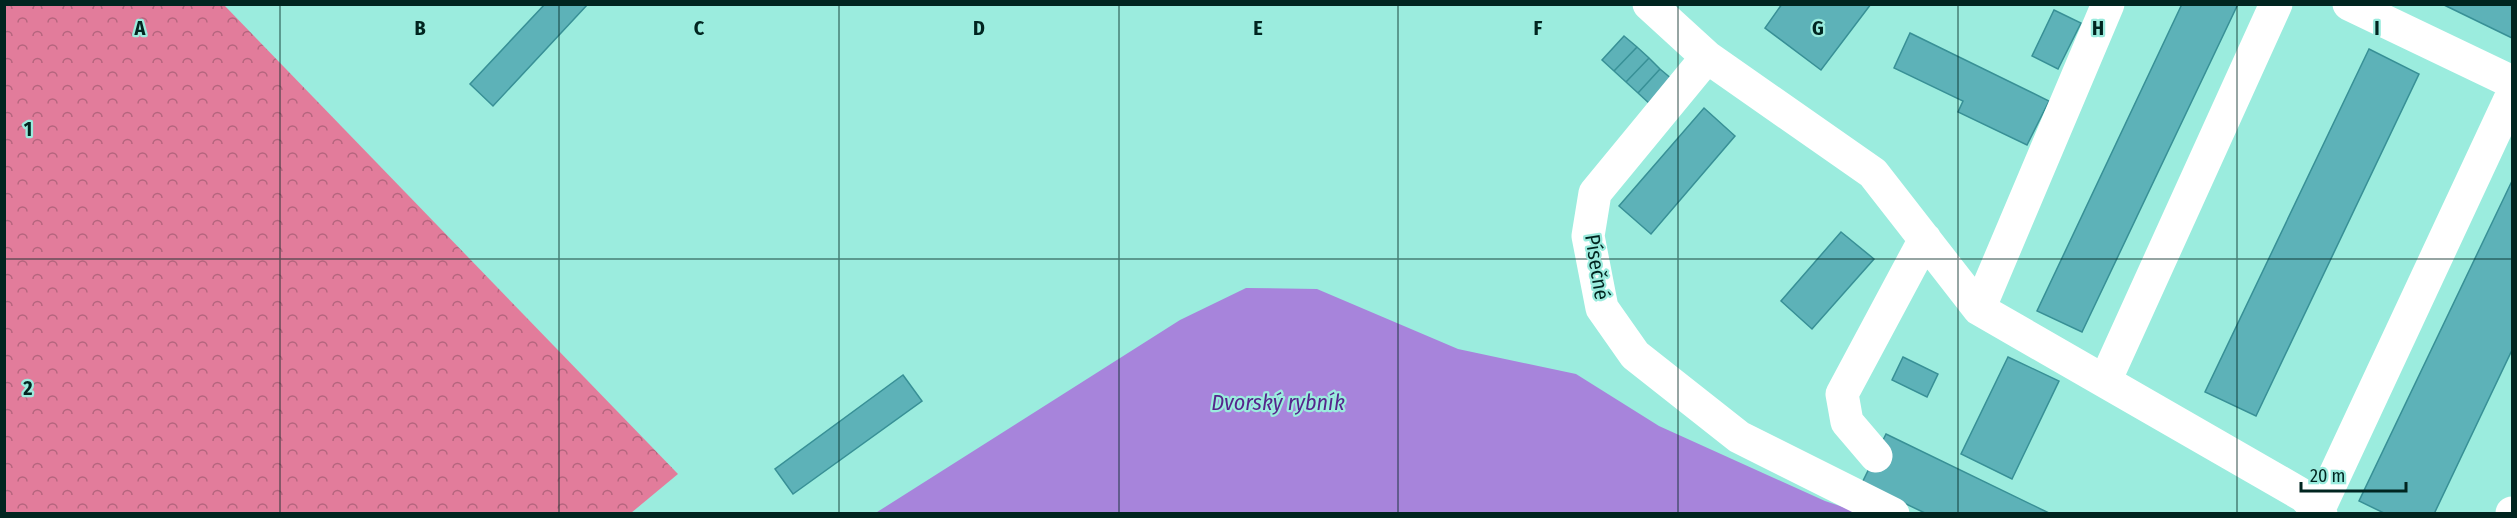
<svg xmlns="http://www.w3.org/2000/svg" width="2517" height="518" viewBox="0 0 2517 518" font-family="'Fira Sans Condensed',sans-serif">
<defs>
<pattern id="forest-crowns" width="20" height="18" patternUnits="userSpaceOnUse" patternTransform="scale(1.5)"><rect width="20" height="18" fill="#e27c9b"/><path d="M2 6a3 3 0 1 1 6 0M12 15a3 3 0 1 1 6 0" fill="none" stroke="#b5657e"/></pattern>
</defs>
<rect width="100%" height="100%" fill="#9becde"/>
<path fill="url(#forest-crowns)" d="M4 5H224L678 474 631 513H5Z"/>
<path fill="#a784db" d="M1246 288 1317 289 1458 349 1576 374 1659 426 1825 501 1861 513 874 514 1180 320Z"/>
<path fill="#5db2b8" stroke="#389096" stroke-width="1.5" d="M545 4H588L493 106 470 84Z
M1782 4H1871L1821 70 1765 28Z
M2182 4H2238L2082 332 2037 311Z
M2442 4H2512V38Z
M2054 10 2081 23 2058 69 2032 56Z
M1910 33 2049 101 2027 145 1958 112 1963 101 1894 68Z
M1624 36 1637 47 1614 71 1602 60Z
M1637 47 1649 58 1626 82 1614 71Z
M2369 49 2419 74 2256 416 2205 392Z
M1649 58 1660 69 1638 93 1626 82Z
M1660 69 1673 80 1651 105 1638 93Z
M1704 108 1735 136 1651 234 1619 206Z
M2512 181V350L2434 514H2386L2359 501Z
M1841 232 1874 259 1812 329 1781 301Z
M1903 357 1938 374 1927 397 1892 380Z
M2008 357 2059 381 2012 479 1961 454Z
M903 375 922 401 793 494 775 469Z
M1886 434 2051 514H1927L1862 483Z"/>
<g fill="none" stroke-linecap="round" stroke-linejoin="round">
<path stroke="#fff" stroke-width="33" d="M1649 4 1707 57 1595 193 1588 236 1602 308 1635 355 1739 437 1893 514
M2349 4 2512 82
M1707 57 1873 173 1979 309 2304 496 2321 514
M1979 309 2108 4
M2105 381 2276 4
M1876 456 1847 422 1842 394 1925 239
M2318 511 2512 95
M2512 514V513"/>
</g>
<path fill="none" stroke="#012520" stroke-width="1.5" stroke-opacity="0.55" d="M280 4V514M559 4V514M839 4V514M1119 4V514M1398 4V514M1678 4V514M1958 4V514M2237 4V514M4 259H2512"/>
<g text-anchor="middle" stroke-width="4.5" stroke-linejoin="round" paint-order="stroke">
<g font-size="21" fill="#012520" stroke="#9becde">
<text transform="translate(1597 267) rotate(81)" y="7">Písečné</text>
</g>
<g font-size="22" font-style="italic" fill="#56258b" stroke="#9becde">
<text x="1278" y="410">Dvorský rybník</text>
</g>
</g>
<g font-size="20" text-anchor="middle" font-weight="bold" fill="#012520" stroke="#9becde" stroke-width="4.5" stroke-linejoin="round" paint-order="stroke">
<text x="140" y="35">A</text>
<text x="420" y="35">B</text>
<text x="699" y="35">C</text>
<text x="979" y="35">D</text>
<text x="1258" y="35">E</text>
<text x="1538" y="35">F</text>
<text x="1818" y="35">G</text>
<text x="2098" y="35">H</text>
<text x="2377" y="35">I</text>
<text x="28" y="136">1</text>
<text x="28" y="395">2</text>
</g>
<rect width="2517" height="518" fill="none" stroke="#012520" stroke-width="12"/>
<path d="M2301 482v9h105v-9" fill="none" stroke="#012520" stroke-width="3"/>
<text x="2310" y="482" font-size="18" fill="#012520" stroke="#9becde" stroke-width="4.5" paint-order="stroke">20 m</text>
</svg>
